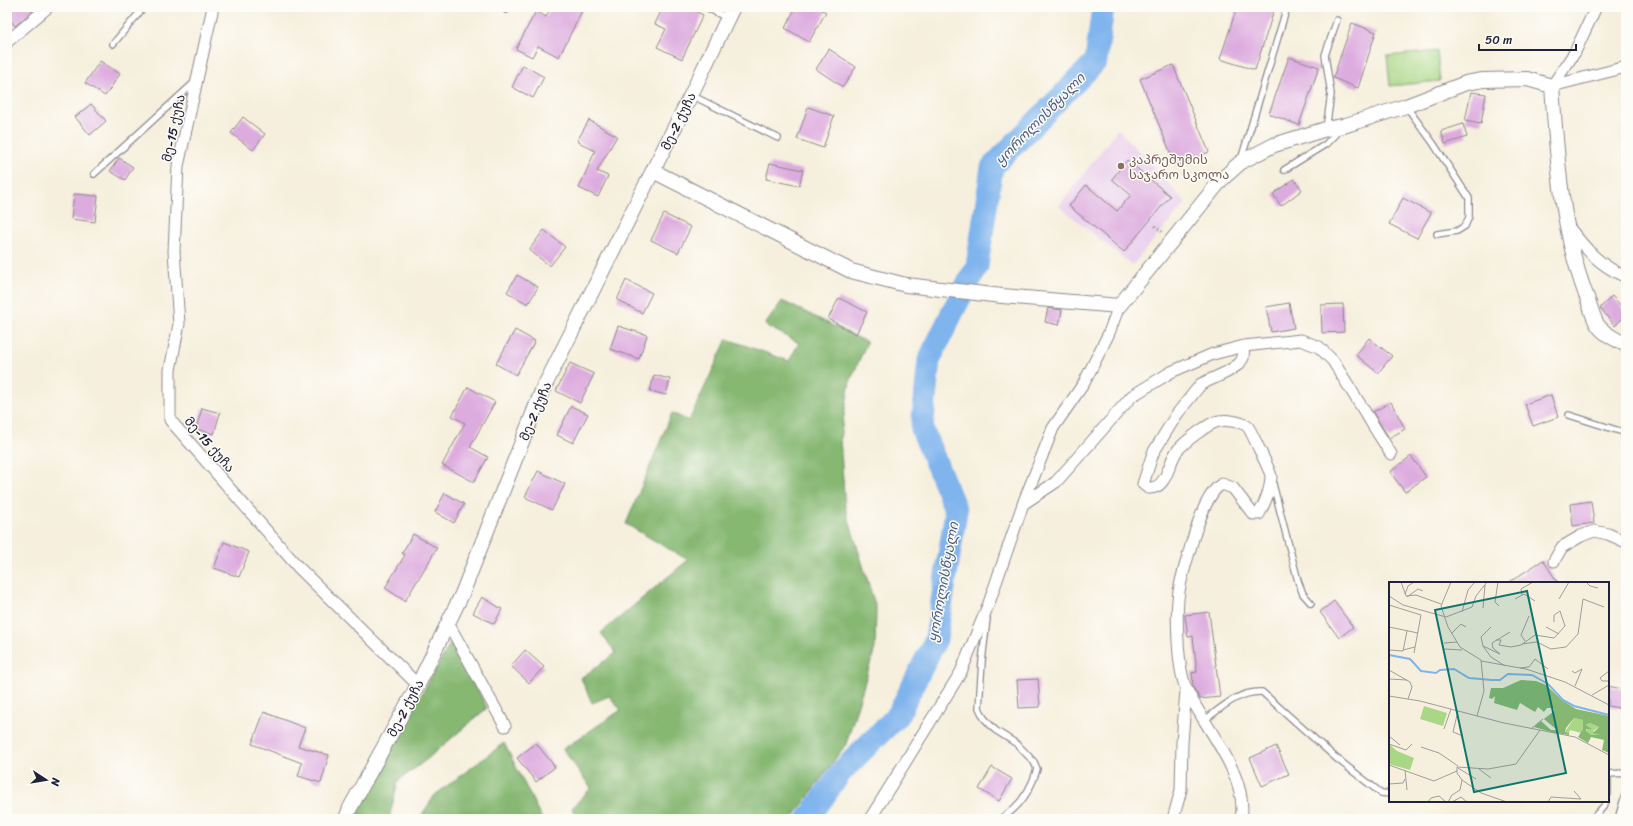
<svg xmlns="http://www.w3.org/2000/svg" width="1633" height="826" viewBox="0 0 1633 826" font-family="Sriracha,'Noto Sans Georgian',sans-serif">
<rect width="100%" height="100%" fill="#fdfcf7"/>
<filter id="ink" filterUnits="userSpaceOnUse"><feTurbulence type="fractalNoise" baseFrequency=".025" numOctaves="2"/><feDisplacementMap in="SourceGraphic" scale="8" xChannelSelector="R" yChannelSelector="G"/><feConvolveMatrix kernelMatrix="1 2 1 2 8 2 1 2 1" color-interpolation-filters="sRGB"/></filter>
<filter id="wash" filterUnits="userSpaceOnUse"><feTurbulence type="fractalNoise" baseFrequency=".012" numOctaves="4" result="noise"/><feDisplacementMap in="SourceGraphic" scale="16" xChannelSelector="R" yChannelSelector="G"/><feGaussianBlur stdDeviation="0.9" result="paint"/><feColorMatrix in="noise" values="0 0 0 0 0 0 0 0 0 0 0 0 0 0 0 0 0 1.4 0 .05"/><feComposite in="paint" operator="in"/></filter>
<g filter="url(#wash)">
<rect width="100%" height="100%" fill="#f6efdd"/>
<path fill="#ead1ed" d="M1118 129 1186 203 1132 265 1059 206Z"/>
<path fill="#a9d785" stroke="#667c60" d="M1437 51 1440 81 1390 86 1387 56Z"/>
<path fill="#86b872" stroke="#546d56" d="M782 301 867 342 850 382 840 438 845 507 876 608 875 648 846 744 792 819H576L572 808 591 788 563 749 621 710 609 696 592 703 581 678 616 653 601 633 688 560 626 524 672 413 689 421 727 339 789 361 799 343 765 325Z
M452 640 487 708 426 760 398 781 389 819H355L359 806Z
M504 743 542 819H419L435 795Z"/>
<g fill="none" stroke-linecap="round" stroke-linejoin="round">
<path stroke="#7fb4ed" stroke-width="4" d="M526 408 536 389"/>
<path stroke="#7fb4ed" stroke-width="23" d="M808 819 841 772 898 715 936 639 956 511 922 429 929 360 955 307 977 266 992 167 1096 61 1103 7"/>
</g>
<g id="blocks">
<path fill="#ddacdf" d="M7 7H37L15 26 7 16Z
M551 7H584L559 57 538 46 532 57 516 49 536 11 546 17Z
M663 7H688L703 15 682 59 657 47 666 29 655 24Z
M796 7H816L826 12 809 42 785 28Z
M1237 7H1275L1255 70 1220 59Z
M1352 23 1376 32 1358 88 1333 78Z
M829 49 856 67 843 87 816 69Z
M1289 57 1319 67 1299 125 1269 114Z
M100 61 120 74 105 96 85 83Z
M523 65 544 77 533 98 512 87Z
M1173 65 1209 152 1176 166 1140 79Z
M1471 92 1486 94 1481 124 1465 121Z
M91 104 106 121 90 135 75 117Z
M808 107 834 116 823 148 797 139Z
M243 117 265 134 253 150 231 133Z
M589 120 617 136 597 171 608 176 598 197 579 188 595 151 577 141Z
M1463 124 1467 137 1445 144 1441 131Z
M119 158 133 167 125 180 110 171Z
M1127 160 1170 196 1124 252 1069 206 1086 185 1117 211 1131 195 1112 179Z
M770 163 803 170 799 186 766 179Z
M1294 179 1302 190 1281 206 1273 194Z
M74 194 98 196 95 222 71 219Z
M1403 198 1431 213 1417 238 1389 224Z
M664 214 691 227 678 253 651 240Z
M544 230 565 247 550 266 529 250Z
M517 275 538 287 528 304 507 292Z
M626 280 652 293 642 313 617 300Z
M1612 296 1626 311V315L1615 326 1600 308Z
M839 298 867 312 856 334 828 319Z
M1289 303 1294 328 1271 332 1266 307Z
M1343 304 1344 332 1322 333 1321 305Z
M1048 308 1062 310 1059 325 1045 322Z
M618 326 647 335 639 359 610 349Z
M515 330 535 341 516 375 496 364Z
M1369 338 1392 356 1378 373 1356 355Z
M570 363 594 374 580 403 556 391Z
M654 375 670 379 666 395 650 391Z
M468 387 495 402 470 447 488 457 474 482 442 465 465 423 452 416Z
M1551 395 1558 417 1533 426 1525 404Z
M1391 402 1405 429 1389 438 1373 412Z
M571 406 588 414 573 443 557 435Z
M202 408 220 413 214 434 196 429Z
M1411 456 1426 477 1405 492 1390 472Z
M538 471 565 484 552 510 525 497Z
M445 493 464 504 454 523 435 512Z
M1591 501 1594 523 1573 526 1571 504Z
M413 534 437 548 405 601 385 588 405 555 402 553Z
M224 542 249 552 239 577 214 568Z
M1543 560 1558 583H1508Z
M482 597 502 609 494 624 473 613Z
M1334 601 1353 627 1339 638 1320 612Z
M1209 612 1220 697 1200 699 1193 687 1192 673 1197 672 1193 636 1188 637 1185 615Z
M525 650 544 667 529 683 511 666Z
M1038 679 1040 707 1019 708 1017 680Z
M1608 686 1626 690 1624 709 1608 706Z
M264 712 305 728 298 746 329 755 321 783 298 776 302 763 252 744Z
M536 743 555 767 536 782 517 758Z
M1276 746 1289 774 1262 786 1250 758Z
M992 767 1012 779 999 801 979 789Z"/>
</g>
</g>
<g filter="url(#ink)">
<use href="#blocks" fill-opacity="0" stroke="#8c888c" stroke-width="1"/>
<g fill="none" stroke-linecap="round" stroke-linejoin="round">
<g stroke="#8c888c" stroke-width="8">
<path id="service" d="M706 7 727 18
M506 10 508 7
M113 44 144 7
M691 95 778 138
M1406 106 1433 143 1469 198V217L1465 226 1457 231 1437 234
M1326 129 1331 94 1325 55 1337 20
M1241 160 1287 7
M1284 170 1326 144 1340 129
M94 174 196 81
M1569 415 1626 433
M1273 484 1298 581 1303 594 1311 603
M987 619 982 661 979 708 984 718 995 730 1017 744 1034 762 1037 769C1031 790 1019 808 1000 819
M1205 720C1222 707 1239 691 1262 692L1336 758 1381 793 1390 794
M1608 773V794
M1608 774 1626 773
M1592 819 1604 806 1606 801
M1618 819 1626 792"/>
</g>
<g stroke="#8c888c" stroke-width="13">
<path id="minor" d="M213 7 178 166 174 251 179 324 170 370V420L298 567 418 685
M7 42 48 7
M1552 86 1575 52 1596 7
M1552 86 1626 67
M1567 225C1586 249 1597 264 1626 277
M1023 504 1056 482 1132 396 1171 372 1213 354 1244 346 1301 340 1319 347 1333 361 1391 454
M1554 561 1562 547 1581 536 1594 531 1608 534 1626 542
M448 623 505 726
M870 819 961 672 989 603 1023 504 1053 428 1084 383 1109 333 1119 306
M1173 819 1181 790 1182 743 1186 690
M1241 819C1249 775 1204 727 1187 690 1177 671 1175 608 1180 586 1183 571 1188 557 1192 542 1197 526 1207 492 1222 484L1233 488 1253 514H1259C1265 503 1271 489 1271 476 1271 473 1250 429 1248 427 1242 421 1226 420 1219 421 1210 422 1183 443 1177 451 1168 463 1167 490 1148 488L1143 484 1153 453 1177 414 1201 384 1227 372 1239 364 1243 358 1244 346"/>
</g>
<g stroke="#8c888c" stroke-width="16">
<path id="tertiary" d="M653 171 851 271 906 285 1002 296 1119 306 1221 180 1241 162 1274 145 1326 129 1343 126 1406 106 1466 83 1483 80 1527 79 1552 86C1557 156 1561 229 1586 295 1590 304 1592 315 1597 324 1603 334 1616 339 1626 345
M346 819 350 808 418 685 462 594 542 391 691 95 733 7"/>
</g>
<path stroke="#8c888c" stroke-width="2.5" stroke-dasharray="1 3" stroke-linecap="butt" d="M1155 226 1162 232"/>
<use href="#service" stroke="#fff" stroke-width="5.5"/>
<use href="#minor" stroke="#fff" stroke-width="11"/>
<use href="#tertiary" stroke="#fff" stroke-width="14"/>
</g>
</g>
<circle fill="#8d6e63" stroke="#fdfcf7" stroke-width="1.5" cx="1121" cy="166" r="4"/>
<g text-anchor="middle" stroke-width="3" stroke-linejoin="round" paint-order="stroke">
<g font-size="13" fill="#22223b" stroke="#fdfcf7">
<text transform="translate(678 121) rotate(-64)" y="5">მე-2 ქუჩა</text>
<text transform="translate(173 128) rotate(-78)" y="5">მე-15 ქუჩა</text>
<text transform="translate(535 411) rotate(-67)" y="5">მე-2 ქუჩა</text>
<text transform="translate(210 444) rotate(49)" y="5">მე-15 ქუჩა</text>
<text transform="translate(405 708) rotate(-62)" y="5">მე-2 ქუჩა</text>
</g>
<g font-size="13" fill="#785e54" stroke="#fdfcf7" text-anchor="start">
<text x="1129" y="164">კაპრეშუმის<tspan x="1129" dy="15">საჯარო სკოლა</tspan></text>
</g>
<g font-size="14" font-style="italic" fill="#475c82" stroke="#fdfcf7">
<text transform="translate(1040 119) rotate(-46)" y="5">ყოროლისწყალი</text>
<text transform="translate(943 582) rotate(-80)" y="5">ყოროლისწყალი</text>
</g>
</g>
<g transform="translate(1389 582)">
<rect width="220" height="220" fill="#f6efdd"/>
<path d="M35 124 58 131 54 144 31 137ZM185 136 194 138V147L192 151 181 148 180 151 176 150ZM201 141 210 145 204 149 212 153H199L197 148 200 145 197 143ZM0 162 8 169 25 176 21 188 0 182Z" fill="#a9d785"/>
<path d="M132 98 147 99 157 103 173 118 187 127 220 134V171L213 168 215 158 202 155 199 161 189 155 194 147V138L185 136 177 146 176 150 180 151V153L166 151 145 145 152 139 162 148H168L155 137 165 129 164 126H158L155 130 149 125 146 130 131 121 128 128 105 121 106 114 103 117 100 116 102 106H114ZM201 141 210 145 204 151 211 153H202L197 149V147H203L197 143Z" fill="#86b872" fill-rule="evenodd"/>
<path fill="none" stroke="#7fb4ed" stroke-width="2" d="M0 73 21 77 32 89 47 91 51 88 65 87 80 96 103 98H111L119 92 143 93 159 102 174 118 185 124 220 133"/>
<path fill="none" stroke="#a19d9c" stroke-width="1" d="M12 0 17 14 27 13 52 22M62 0 52 24 59 45 71 65 92 78 95 109 88 134M109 0 106 20 110 24M197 0 201 4 209 6M16 12 19 4 25 0M133 13 132 7 144 0M0 14 14 23 57 35 83 25 87 14 98 0M18 15 29 7 34 9M126 17 135 12 146 19M170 17 180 0M0 23 32 33 25 71M94 26 96 3M73 30 79 8 86 0M0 45 29 51M102 45 92 55 94 64 102 75 116 84M157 45 170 52M63 51 72 42 77 45M107 58H112L110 63 122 65 132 63 146 53 165 56 176 44 171 29 165 33V40M136 59 132 53 140 34M55 61 68 60M133 62 148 60 162 67 177 65 189 52 194 17 215 25M94 64 111 72 104 66 103 61 121 50M55 67 73 68M0 68 14 69 18 49M14 68 26 65M92 79 137 87 176 100 220 123M131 86 140 85 146 77 159 87M0 88 21 100 23 105 19 117M183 89 186 91 193 87 186 104M220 89 211 96 213 99H220M0 97 18 98M203 113 220 103M0 114 31 119 115 141 186 155 220 173M69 129 64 150 74 154M143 146 154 137M55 147 62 127M0 154 11 163M0 162 17 168 23 162M32 165 50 171 69 184M0 183 45 199 68 189M69 186 87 197M90 187 102 196M16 188 18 208M0 202 14 201 16 197M39 220 42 216 50 214 57 220M59 220 63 213 71 208 73 198M63 220 72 215 78 220M118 220 92 211 73 198 68 191V185L99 187 127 182 151 148M159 220 162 215 192 217 185 209"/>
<path fill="#0f766e" fill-opacity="0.15" stroke="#0f766e" stroke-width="2" d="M138 9 177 191 85 210 46 28Z"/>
<rect width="220" height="220" fill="none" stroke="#22223b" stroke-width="2"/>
</g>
<rect width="1633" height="826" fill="none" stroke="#fdfcf7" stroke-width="24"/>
<g transform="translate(46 780) rotate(102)" stroke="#fdfcf7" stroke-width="3" paint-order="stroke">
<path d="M0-3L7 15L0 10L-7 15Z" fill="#22223b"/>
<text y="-6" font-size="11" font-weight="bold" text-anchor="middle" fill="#22223b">N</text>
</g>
<path d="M1479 44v6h97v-6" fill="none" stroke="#22223b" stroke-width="2"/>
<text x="1485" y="44" font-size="12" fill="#22223b" stroke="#fdfcf7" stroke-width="3" paint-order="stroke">50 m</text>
</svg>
